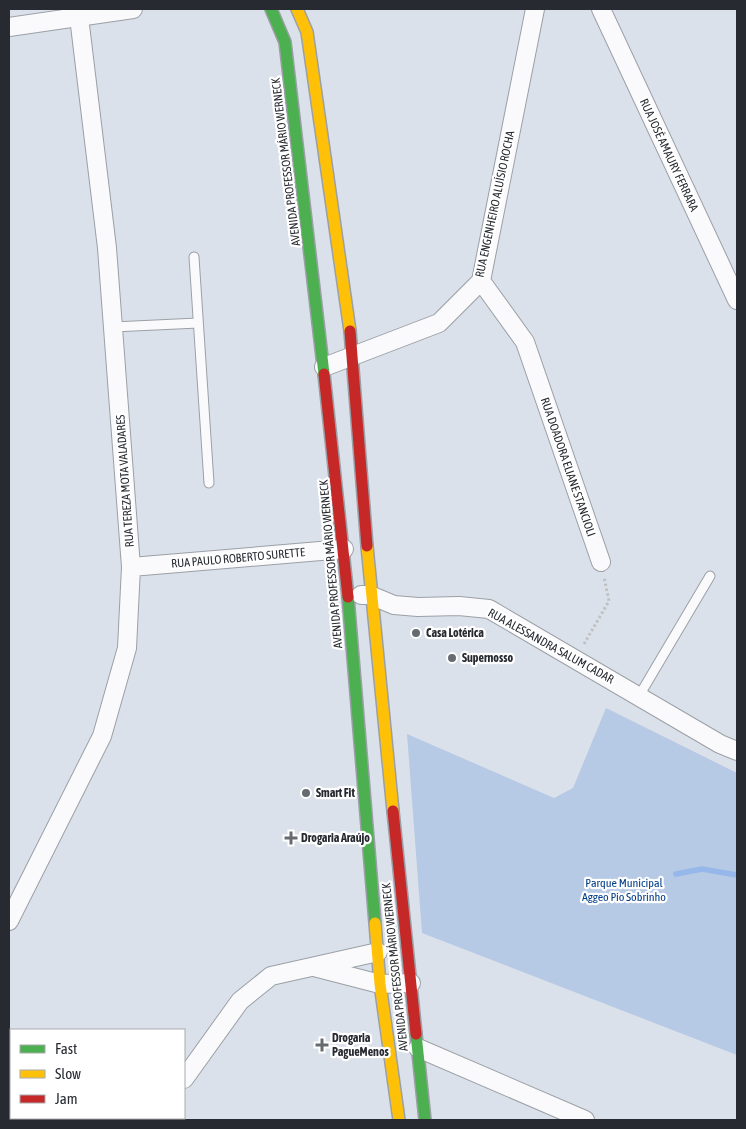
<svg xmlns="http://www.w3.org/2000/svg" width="746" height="1129" viewBox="0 0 746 1129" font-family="'Asap Condensed',sans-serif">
<rect width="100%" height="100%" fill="#dbe1ea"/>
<path fill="#b6c9e5" d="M606 708 737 773V1055L422 933 407 734 554 798 573 788Z"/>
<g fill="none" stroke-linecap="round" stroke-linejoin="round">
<path stroke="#96b7e9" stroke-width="5.5" d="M676 874 702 869 737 875"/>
<g stroke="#9ba0a6" stroke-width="11">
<path id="lane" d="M194 257 209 483
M113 327 198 323
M639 696 710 576"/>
</g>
<g stroke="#9ba0a6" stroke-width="20">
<path id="street" d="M601 9 737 300
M9 27 133 9
M481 281 525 342 601 562
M324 367 439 323 481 281 535 9
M131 567 344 549
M361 595H370L394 605 418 607 459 606 489 609 720 744 737 751
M9 921 102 736 127 648 131 567 107 248 79 17
M314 967 380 984 411 983
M418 1048 585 1120
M184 1079 240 1001 271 976 378 952
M157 1120 159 1118"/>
</g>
<g stroke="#9ba0a6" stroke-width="14">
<path id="fast" d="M271 9 285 42 324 374
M348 597 375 923
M416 1034 425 1120"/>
</g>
<g stroke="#9ba0a6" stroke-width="14">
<path id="slow" d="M297 9 307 32 350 331
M367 546 393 811
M375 923 380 984 399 1120"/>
</g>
<g stroke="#9ba0a6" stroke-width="14">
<path id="jam" d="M350 331 367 546
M324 374 348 597
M393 811 416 1034"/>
</g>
<path stroke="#bfc1c3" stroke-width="3" stroke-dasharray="2.5 2.5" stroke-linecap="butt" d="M584 644 609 601 604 577"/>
<use href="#lane" stroke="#fafafc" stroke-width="9"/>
<use href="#street" stroke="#fafafc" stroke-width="18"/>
<use href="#fast" stroke="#4caf50" stroke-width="11"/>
<use href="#slow" stroke="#ffc107" stroke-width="11"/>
<use href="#jam" stroke="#c62828" stroke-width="11"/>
</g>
<g fill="#666b72" stroke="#fff" stroke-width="2">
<circle cx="416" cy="633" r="5"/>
<circle cx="452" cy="658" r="5"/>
<circle cx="306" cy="793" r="5"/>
<path d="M288.5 830.5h5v5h5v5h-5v5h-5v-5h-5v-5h5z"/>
<path d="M319.5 1037.5h5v5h5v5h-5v5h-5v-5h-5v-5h5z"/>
</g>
<g text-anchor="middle" stroke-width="4.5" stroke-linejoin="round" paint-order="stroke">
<g font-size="12" fill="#272b31" stroke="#fff">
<text transform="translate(669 155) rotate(65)" y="4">RUA JOSÉ AMAURY FERRARA</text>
<text transform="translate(286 162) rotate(-97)" y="4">AVENIDA PROFESSOR MÁRIO WERNECK</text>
<text transform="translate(495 204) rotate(-78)" y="4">RUA ENGENHEIRO ALUÍSIO ROCHA</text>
<text transform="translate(568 467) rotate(71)" y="4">RUA DOADORA ELIANE STANCIOLI</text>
<text transform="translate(125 481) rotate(-94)" y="4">RUA TEREZA MOTA VALADARES</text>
<text transform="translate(238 558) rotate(-5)" y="4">RUA PAULO ROBERTO SURETTE</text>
<text transform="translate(331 564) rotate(-95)" y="4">AVENIDA PROFESSOR MÁRIO WERNECK</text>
<text transform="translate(551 646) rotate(29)" y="4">RUA ALESSANDRA SALUM CADAR</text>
<text transform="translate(395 967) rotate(-96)" y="4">AVENIDA PROFESSOR MÁRIO WERNECK</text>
</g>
<g font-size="12" font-weight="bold" fill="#272b31" stroke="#fff" text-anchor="start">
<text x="426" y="637">Casa Lotérica</text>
<text x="462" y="662">Supernosso</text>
<text x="316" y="797">Smart Fit</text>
<text x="301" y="842">Drogaria Araújo</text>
<text x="332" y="1042">Drogaria<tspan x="332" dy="14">PagueMenos</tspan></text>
</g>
<g font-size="12" fill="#023c8a" stroke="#fff">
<text x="624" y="887">Parque Municipal<tspan x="624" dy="14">Aggeo Pio Sobrinho</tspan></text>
</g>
</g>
<rect width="746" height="1129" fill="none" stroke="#272b31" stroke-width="20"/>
<rect x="10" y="1029" width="175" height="90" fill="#ffffff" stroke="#a9aaad"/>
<rect x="20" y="1045" width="25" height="8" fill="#4caf50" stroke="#a9aaad"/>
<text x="55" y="1054" font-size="15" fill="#272b31">Fast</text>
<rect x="20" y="1070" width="25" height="8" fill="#ffc107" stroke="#a9aaad"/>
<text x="55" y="1079" font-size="15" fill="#272b31">Slow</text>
<rect x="20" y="1095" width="25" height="8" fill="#c62828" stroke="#a9aaad"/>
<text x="55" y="1104" font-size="15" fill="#272b31">Jam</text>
</svg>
